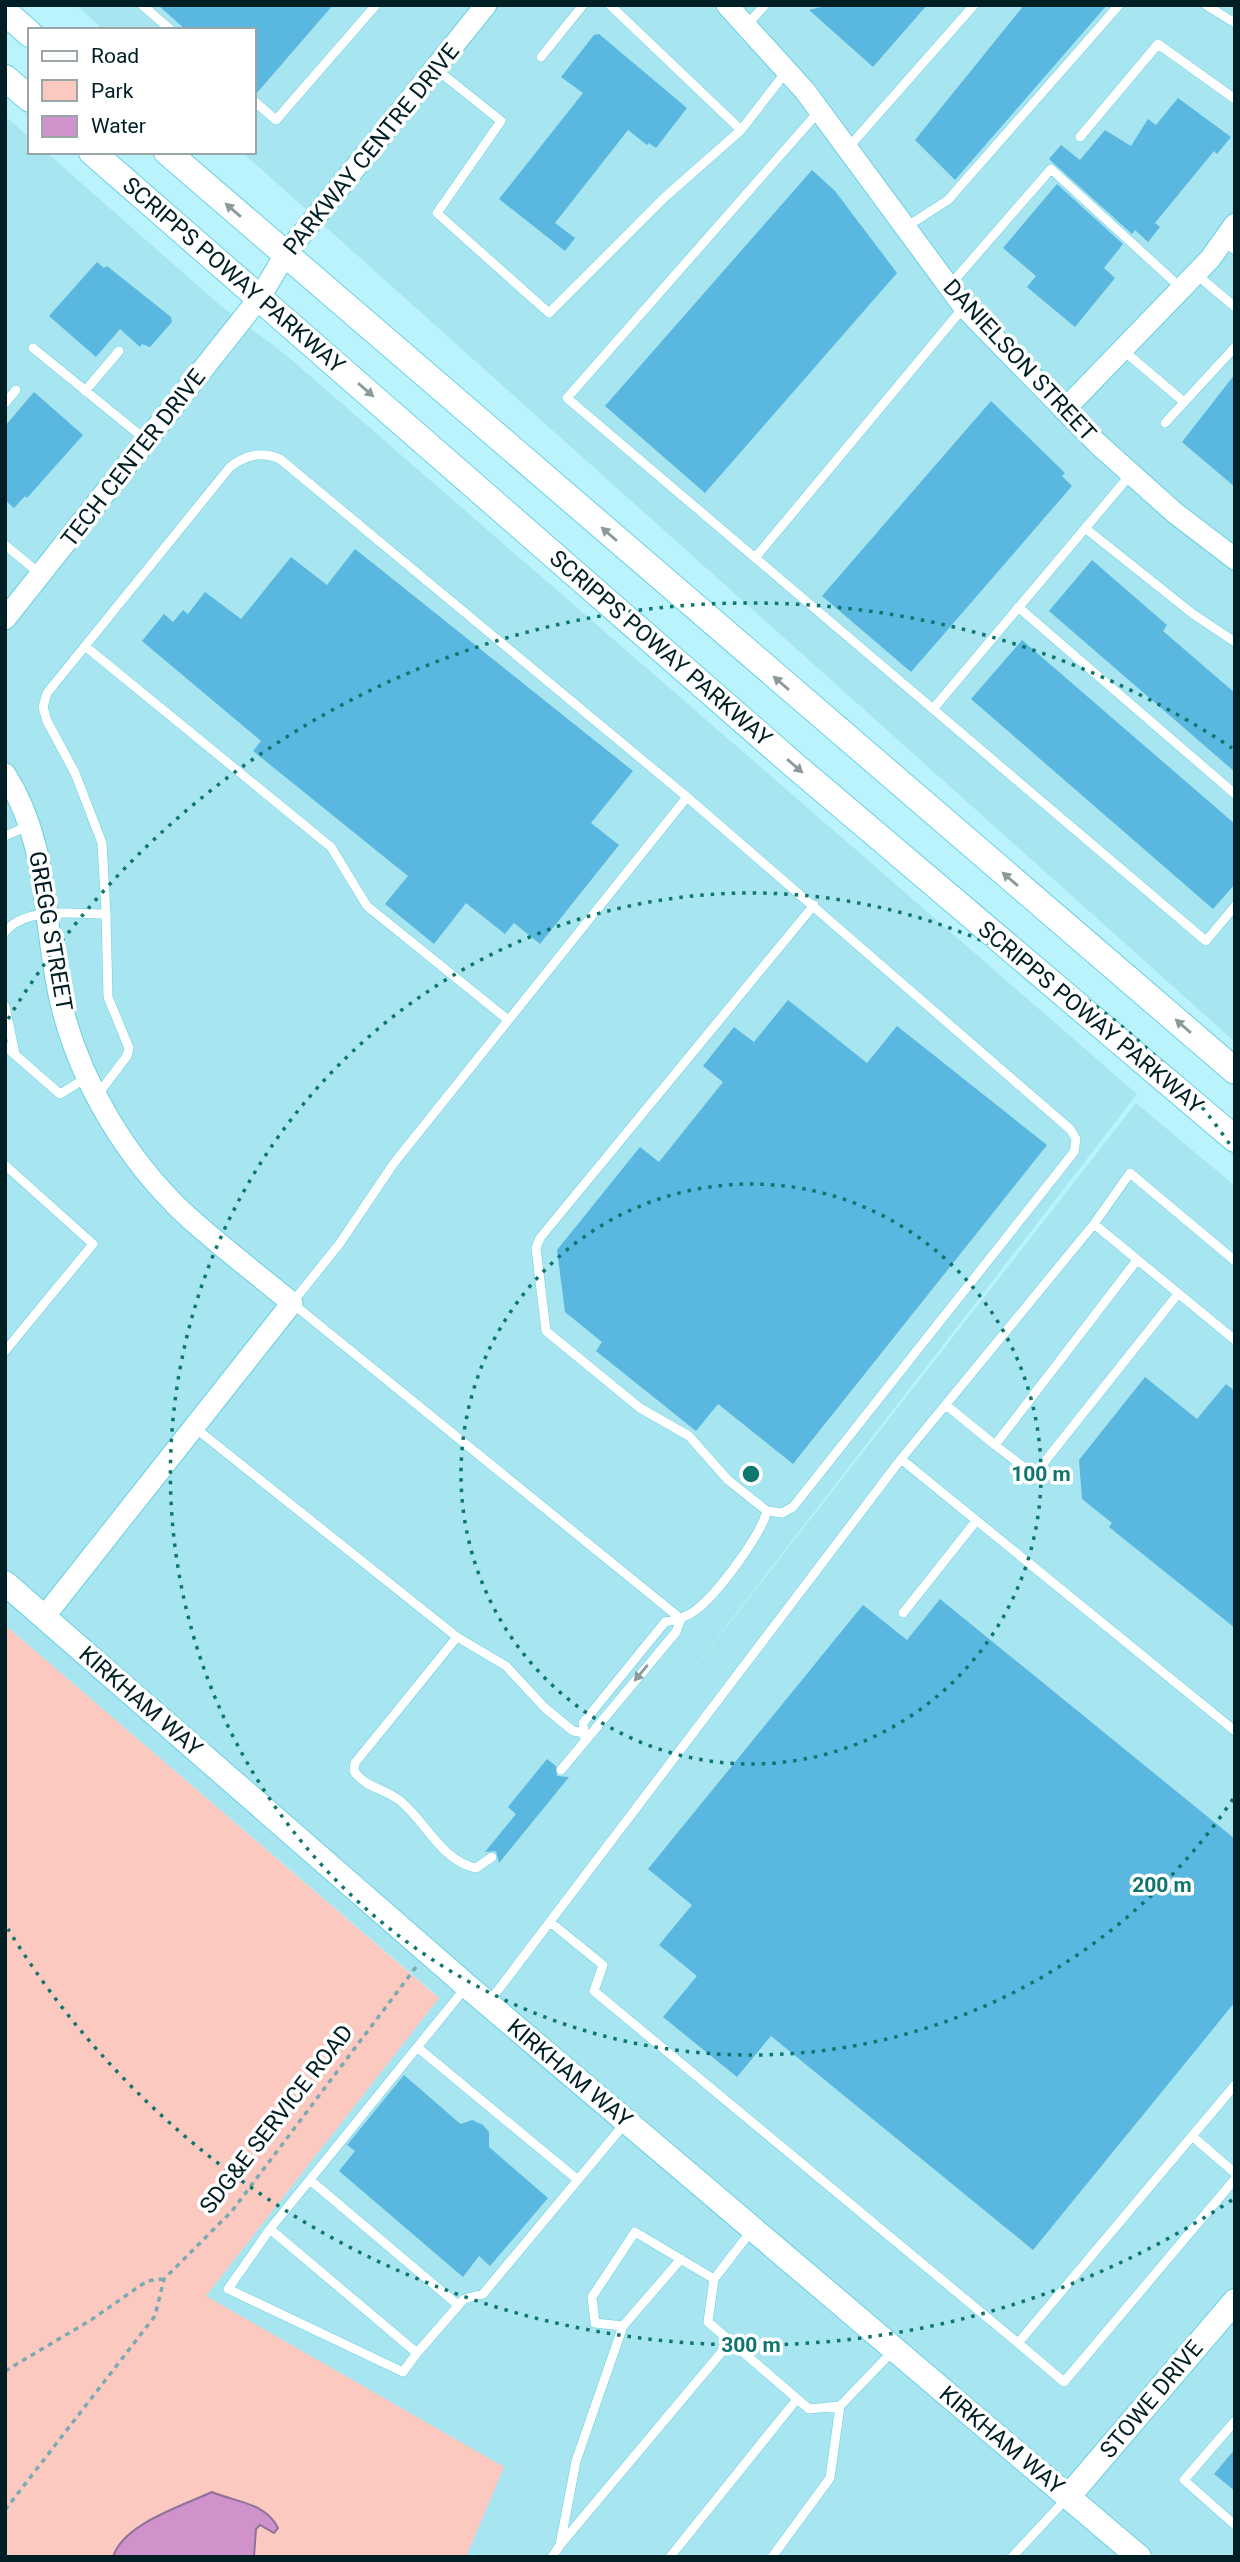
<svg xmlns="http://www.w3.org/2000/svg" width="1240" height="2562" viewBox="0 0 1240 2562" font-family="Roboto,sans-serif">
<rect width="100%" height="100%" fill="#baf3fc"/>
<path fill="#a7e5f0" d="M76 5H1235V1042L242 152H254V30H104Z
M5 116 30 138V152H46L222 307 286 355 1137 1094 655 1718 1136 1103 1235 1186V2557H466L503 2467 205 2297 439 1997 5 1625Z"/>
<path fill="#fcc9c1" d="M5 1625 439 1998 206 2296 504 2467 466 2557H5Z"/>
<path fill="#cf92cb" stroke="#917099" stroke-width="2" d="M212 2492C235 2502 265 2502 278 2528L274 2533 260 2525 256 2529 254 2557H113C123 2524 182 2506 212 2492Z"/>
<path fill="#59b7e0" d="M158 5H333L256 94 254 30H186Z
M830 5H927L873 67 809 10Z
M1024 5H1107L955 180 915 140Z
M599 34 687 108 656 148 649 143 647 145 628 130 555 223 575 238 565 251 499 199 583 93 561 77 594 35Z
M1178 98 1231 137 1217 154 1214 151 1155 223 1160 227 1148 242 1135 230 1132 234 1049 159 1061 145 1080 160 1105 130 1131 146 1148 119 1156 125Z
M812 170 835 191 897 273 705 493 605 406Z
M1057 184 1123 244 1104 268 1115 278 1075 327 1027 287 1036 276 1003 248Z
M97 262 104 268 107 266 171 317 172 322 150 347 142 344 140 347 120 329 96 357 49 316Z
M1235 374V487L1182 442Z
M34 392 83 435 27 498 25 496 14 508 5 500V426Z
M991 401 1065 473 1062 476 1072 486 911 672 822 596Z
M355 549 633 771 591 823 619 845 540 944 514 923 505 934 466 903 434 944 385 904 408 876 253 751 261 741 142 641 164 614 173 622 183 610 188 614 205 592 241 619 291 557 327 585Z
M1092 560 1167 625 1163 631 1235 693V772L1049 611Z
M1022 640 1235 824V884L1213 909 971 699Z
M788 1000 867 1063 897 1026 1047 1145 793 1464 718 1404 696 1431 596 1351 602 1342 565 1312 557 1250 640 1147 659 1162 723 1082 703 1066 734 1027 754 1042Z
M1145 1377 1197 1419 1226 1384 1235 1391V1628L1109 1527 1112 1523 1082 1499 1079 1460Z
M940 1599 1235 1839V2002L1033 2250 771 2036 737 2077 663 2017 697 1976 659 1945 692 1905 648 1869 863 1605 907 1640Z
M547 1759 556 1766 557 1776 569 1777 499 1863 496 1851 485 1852 516 1814 508 1807Z
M404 2075 457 2121 461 2124 472 2120 483 2125 489 2132V2147L548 2198 490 2266 479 2256 463 2277 339 2171 355 2151 347 2145Z
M1235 2449V2491L1214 2474Z"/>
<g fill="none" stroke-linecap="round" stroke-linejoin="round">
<g stroke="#6ad1e1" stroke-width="10">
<path id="service" d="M142 5 171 30
M610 5 741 130 786 72
M1206 5 1235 23
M746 26 765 5
M541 57 583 5
M436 69 501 121 437 213 549 313 665 197 741 130
M254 101 276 120 376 5
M820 110 567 398 1206 941 1235 906
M1080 137 1158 44 1235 99
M848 148 974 5
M906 227 948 200 1119 5
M1223 241 1235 250
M1196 274 1235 307
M950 285 1051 169 1181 288
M33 348 146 440
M1124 351 1184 402
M85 391 119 351
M5 403 16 390
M1165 423 1235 347
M1085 528 1193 614 1235 642
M5 545 39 573
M755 558 963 308
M1018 607 1235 794
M85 646 331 847 367 906 508 1020
M933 709 1130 475
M5 836 30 825
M5 932C26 906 75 914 106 914L102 843 75 773 47 721 43 707 47 693 230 467C246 455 260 451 280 459L687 797
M5 1006 15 1054
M5 1046 60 1094 86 1078
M98 1094 127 1056 129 1048 108 997 106 914
M5 1165 93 1244 5 1351
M1094 1224 1235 1340
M946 1405 995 1445 1137 1260
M194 1427 457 1637 506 1666 545 1708 573 1731 584 1733
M995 1445 1034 1475 1178 1294
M901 1459 1094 1224 1130 1173 1235 1261
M903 1613 976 1521
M681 1619 292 1303 340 1243 394 1163 687 797 1070 1129 1076 1139 1074 1152 793 1507 782 1513 767 1511 728 1480 689 1436 640 1408 546 1331 536 1248 540 1238 814 905
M457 1637 355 1763 354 1771C364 1787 385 1789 399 1800 425 1820 441 1861 476 1868L492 1857
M585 1741 583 1723 665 1622C676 1620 687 1617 696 1610 717 1594 760 1537 767 1511
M561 1770 676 1632 681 1619
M550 1922 603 1965 594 1991 1018 2343 1235 2085
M466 1987 270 2229 417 2353 464 2299 483 2294 626 2122
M489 2002 901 1459 1235 1731
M417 2047 578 2180
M1192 2136 1235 2173
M310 2180 458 2305
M270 2229 228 2289 403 2372 417 2353
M752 2230 714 2279 708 2322 809 2409 840 2406 892 2352
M681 2259 623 2326 595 2323 592 2297 635 2232 714 2279
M623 2326 576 2461 560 2545 730 2342
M1018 2343 1064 2382 1235 2179
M1235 2421 1184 2480 1235 2525
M552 2557 560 2545
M670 2557 797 2399
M772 2557 830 2478 840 2406
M1012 2557 1067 2498"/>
</g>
<g stroke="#6ad1e1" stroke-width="23">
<path id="tertiary" d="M727 5 805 91 964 307 1098 444 1175 513 1235 559
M1064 410 1210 259 1235 224
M5 619 260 297 285 255 486 5
M5 774C51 846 42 924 61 1003 80 1082 127 1160 186 1215 220 1246 257 1274 292 1303L44 1617"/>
</g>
<g stroke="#6ad1e1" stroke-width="26">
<path id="secondary" d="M5 1583 467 1986 1139 2557
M1068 2497 1235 2301"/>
</g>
<g stroke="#6ad1e1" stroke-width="28">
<path id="primary" d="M5 12 30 34
M5 78 30 99
M92 152 794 765 1235 1139
M167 152 1235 1071"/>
</g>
<path stroke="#7aaab2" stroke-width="3.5" stroke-dasharray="5 5" stroke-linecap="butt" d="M5 2371 91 2320 147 2281 162 2279
M5 2510 155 2316 164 2279 232 2211 416 1967"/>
<use href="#service" stroke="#fff" stroke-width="9"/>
<use href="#tertiary" stroke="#fff" stroke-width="21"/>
<use href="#secondary" stroke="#fff" stroke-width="24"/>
<use href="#primary" stroke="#fff" stroke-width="26"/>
</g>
<defs><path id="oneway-solid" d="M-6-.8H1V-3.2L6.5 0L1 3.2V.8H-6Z" transform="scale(1.75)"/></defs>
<g fill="#8c9a9c">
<use href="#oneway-solid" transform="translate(233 210) rotate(-139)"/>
<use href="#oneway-solid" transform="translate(366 390) rotate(41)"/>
<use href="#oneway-solid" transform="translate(609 534) rotate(-139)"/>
<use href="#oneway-solid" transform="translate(781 683) rotate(-139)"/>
<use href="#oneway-solid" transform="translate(795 766) rotate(41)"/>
<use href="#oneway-solid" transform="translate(1010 879) rotate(-139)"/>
<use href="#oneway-solid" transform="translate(1183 1026) rotate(-139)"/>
<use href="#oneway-solid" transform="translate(641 1673) rotate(130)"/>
</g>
<g fill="none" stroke="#0f766e" stroke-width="3.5" stroke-dasharray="3.5 7">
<circle cx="751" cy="1474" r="290"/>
<path d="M1233 1799A581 581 0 1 1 1233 1149"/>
<path d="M1232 2200A871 871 0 0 1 8 1929M8 1019A871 871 0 0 1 1232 748"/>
</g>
<g text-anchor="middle" stroke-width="7" stroke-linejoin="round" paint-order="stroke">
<g font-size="23" fill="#001f24" stroke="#fff">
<text transform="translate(371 149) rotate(-51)" y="8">PARKWAY CENTRE DRIVE</text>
<text transform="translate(234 275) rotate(41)" y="8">SCRIPPS POWAY PARKWAY</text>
<text transform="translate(1020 360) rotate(47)" y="8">DANIELSON STREET</text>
<text transform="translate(133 458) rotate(-52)" y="8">TECH CENTER DRIVE</text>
<text transform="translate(661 648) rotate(41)" y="8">SCRIPPS POWAY PARKWAY</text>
<text transform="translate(51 931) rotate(80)" y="8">GREGG STREET</text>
<text transform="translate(1091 1017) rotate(40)" y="8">SCRIPPS POWAY PARKWAY</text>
<text transform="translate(141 1701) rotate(41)" y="8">KIRKHAM WAY</text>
<text transform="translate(570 2073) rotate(40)" y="8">KIRKHAM WAY</text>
<text transform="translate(276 2119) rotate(-52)" y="8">SDG&amp;E SERVICE ROAD</text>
<text transform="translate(1151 2399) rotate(-50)" y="8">STOWE DRIVE</text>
<text transform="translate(1002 2440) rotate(40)" y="8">KIRKHAM WAY</text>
</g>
</g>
<circle cx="751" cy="1474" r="10" fill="#0f766e" stroke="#fff" stroke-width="3.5"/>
<g font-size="21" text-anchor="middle" font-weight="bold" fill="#0f766e" stroke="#fff" stroke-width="7" stroke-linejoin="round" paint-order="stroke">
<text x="1041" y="1481">100 m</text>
<text x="1162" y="1892">200 m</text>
<text x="751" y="2352">300 m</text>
</g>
<rect width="1240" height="2562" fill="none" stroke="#001f24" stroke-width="14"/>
<rect x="28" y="28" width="228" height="126" fill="#ffffff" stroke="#99a5a7" stroke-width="2"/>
<rect x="42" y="51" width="35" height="10" fill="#ffffff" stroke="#99a5a7" stroke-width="2"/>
<text x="91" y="63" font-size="21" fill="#001f24">Road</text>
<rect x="42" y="80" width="35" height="21" fill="#fcc9c1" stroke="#99a5a7" stroke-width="2"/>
<text x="91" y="98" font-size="21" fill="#001f24">Park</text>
<rect x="42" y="116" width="35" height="21" fill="#cf92cb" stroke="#99a5a7" stroke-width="2"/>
<text x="91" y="133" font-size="21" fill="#001f24">Water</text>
</svg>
